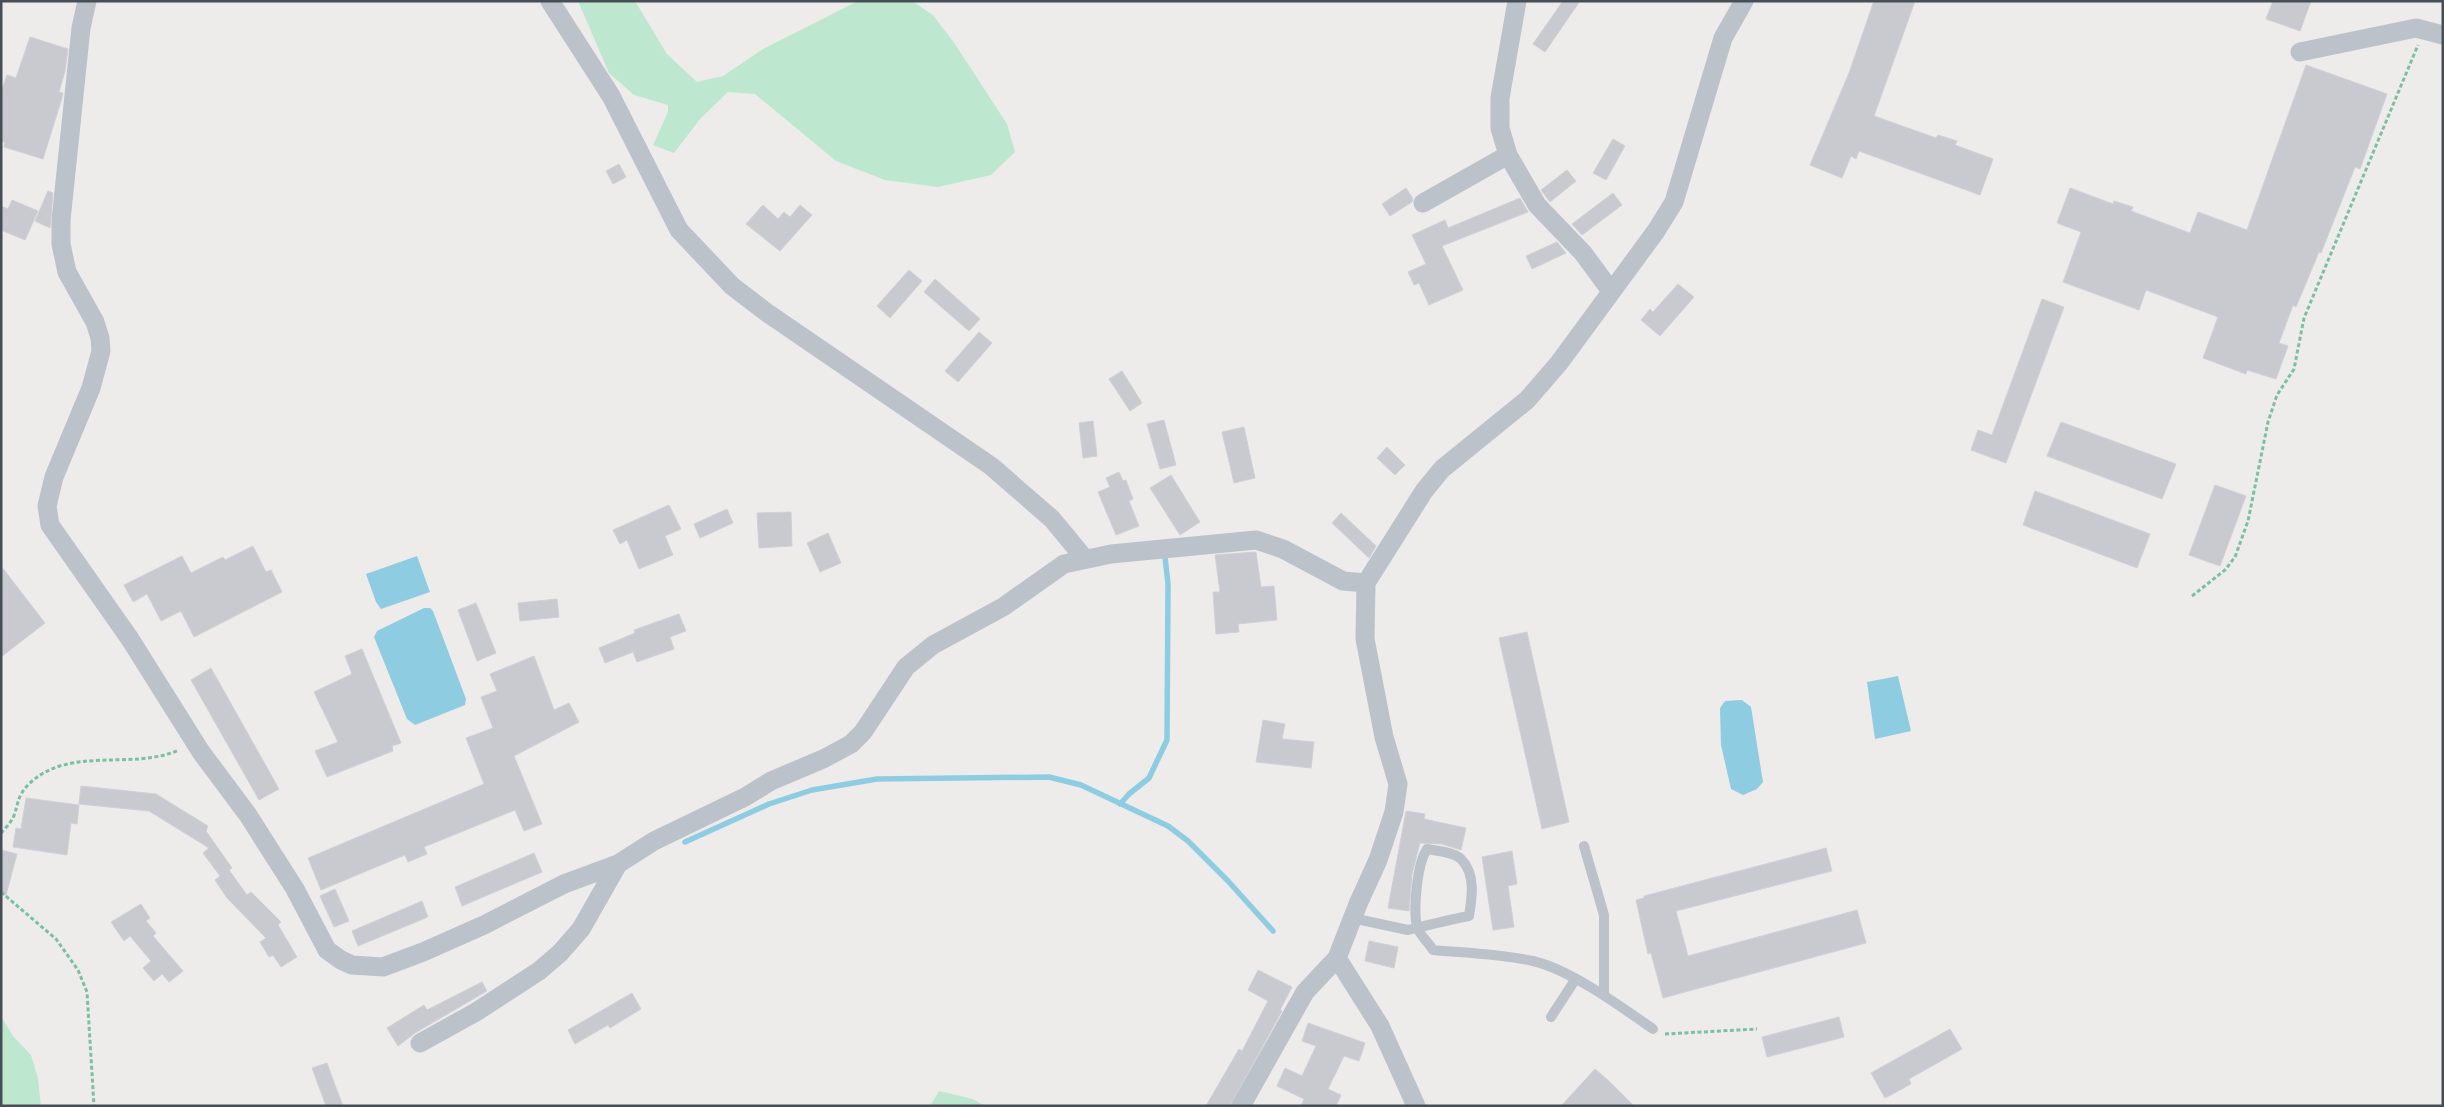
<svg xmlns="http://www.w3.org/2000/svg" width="2444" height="1107" viewBox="0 0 2444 1107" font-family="Manrope,sans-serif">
<rect width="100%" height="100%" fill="#eeebeb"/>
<path fill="#bde8cf" d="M578 1H635L667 54 697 82 723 76 763 49 858 1H912L933 15 955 44 1007 124 1015 152 991 175 938 187 885 180 836 161 755 94 728 92 700 119 674 153 653 145 668 112V105L634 95 609 73Z
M1 1016 13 1036 31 1055 38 1078 41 1106H1Z
M939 1091 973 1099 985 1106H930Z"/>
<path fill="#8ecde1" d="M417 556 430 592 381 609 376 602 366 574Z
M424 608H430L433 611 466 699 465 705 415 725 407 719 374 637 377 631Z
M1898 676 1911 731 1875 739 1867 682Z
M1742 700 1751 707 1763 782 1757 789 1743 795 1731 789 1721 745 1720 708 1725 701Z"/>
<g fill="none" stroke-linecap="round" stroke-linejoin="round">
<path stroke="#8ecde1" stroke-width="5.5" d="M1120 804 1129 794 1149 778 1167 740 1168 583 1165 558
M685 842 769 804 812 790 877 779 1049 777 1081 785 1168 826 1188 841 1228 881 1273 931"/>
</g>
<path fill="#c9cad0" stroke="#d0d1d6" d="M1563 1H1580L1545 52 1533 44Z
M1874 1H1915L1874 116 1936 138 1938 135 1957 141 1955 145 1993 159 1980 195 1859 151 1856 159 1851 156 1842 178 1810 165 1849 73Z
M2273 1H2311L2300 31 2266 19Z
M30 37 68 49 65 71 59 92 63 93 62 98 43 159 4 147 5 142 1 141V92L7 75 16 78Z
M2306 65 2387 94 2360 169 2355 167 2321 253 2319 252 2296 307 2293 305 2279 343 2288 346 2276 379 2247 370 2246 374 2203 358 2218 317 2146 290 2139 310 2063 282 2081 232 2057 223 2070 188 2113 204 2114 201 2133 207 2131 211 2190 233 2198 212 2247 230Z
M1613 139 1625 146 1606 180 1593 173Z
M619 164 626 177 613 184 606 171Z
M1567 170 1576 181 1550 202 1541 190Z
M1406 188 1413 199 1412 202 1390 216 1382 204Z
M48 191 53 193 50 228 35 221Z
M1613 193 1622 205 1582 235 1572 224Z
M1520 198 1528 212 1442 246 1463 290 1429 305 1419 283 1414 285 1408 272 1426 264 1412 235 1445 220 1448 228Z
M12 200 38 211 25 240 1 230V206L8 209Z
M763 205 778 219 784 212 790 217 800 205 812 215 780 251 746 224Z
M1557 242 1566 253 1532 269 1526 256Z
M909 270 922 281 890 318 877 306Z
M935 279 980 319 969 331 924 292Z
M1678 284 1694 297 1660 336 1641 320 1650 309 1653 312Z
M2042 299 2064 307 2006 463 1971 450 1978 430 1992 435Z
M979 332 992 343 958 382 945 371Z
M1122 371 1142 403 1130 411 1109 379Z
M1164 420 1176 465 1160 469 1147 424Z
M1093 421 1097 456 1083 458 1079 423Z
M2061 422 2176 464 2162 499 2047 456Z
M1244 427 1255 478 1234 483 1222 432Z
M1387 447 1405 465 1395 475 1377 458Z
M1119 472 1123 481 1126 480 1133 499 1129 501 1139 526 1116 535 1098 492 1110 487 1106 478Z
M1171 475 1200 522 1180 535 1150 488Z
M2215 485 2246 496 2220 566 2189 555Z
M2035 491 2150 534 2137 568 2023 525Z
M669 505 681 529 665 536 673 555 639 569 627 540 620 544 613 530Z
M727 509 733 523 700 538 694 524Z
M791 512 792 546 759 548 757 513Z
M1341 513 1376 546 1369 558 1332 523Z
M828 533 841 563 820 572 807 543Z
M253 546 266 572 271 570 282 592 194 637 181 611 161 621 147 594 133 602 124 585 182 556 191 573 223 557 225 560Z
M1256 552 1261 587 1274 586 1277 620 1238 624 1239 632 1216 634 1213 592H1220L1215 555Z
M1 566 45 623 1 657Z
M557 599 559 617 520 621 518 603Z
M476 603 496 653 477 661 458 610Z
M679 614 686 631 670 637 674 649 637 662 633 652 605 663 599 648 635 633 634 630Z
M1527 632 1569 822 1542 829 1499 638Z
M362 649 401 743 392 746 393 751 327 777 315 751 338 742 314 692 352 674 345 656Z
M534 656 554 710 569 703 579 722 514 756 542 824 524 831 515 810 424 847 427 854 408 862 405 855 321 890 308 858 484 784 466 738 493 728 481 697 497 691 490 674Z
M211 668 279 789 259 800 191 680Z
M1263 720 1285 724 1282 739 1314 742 1311 768 1256 762Z
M81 786 156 794 208 826 206 831 232 868 229 870 247 895 251 892 281 922 278 925 297 957 281 967 273 955 269 957 260 942 266 938 227 898 215 880 220 876 203 853 209 848 149 811 79 804Z
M26 798 79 805 77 824 71 823 67 855 13 847 16 828 21 829Z
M1406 811 1425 814 1424 819 1466 828 1461 850 1442 844 1420 843 1412 874 1409 911 1388 908Z
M1826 848 1832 871 1676 911 1688 956 1857 910 1866 943 1663 998 1651 953 1648 954 1636 900 1644 898V896Z
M1 850 17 854 6 895H1Z
M1512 851 1517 884 1508 886 1514 927 1493 930 1482 857Z
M534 853 542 872 462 906 455 887Z
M335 889 349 921 334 927 320 896Z
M422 901 428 917 358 946 352 931Z
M141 904 150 918 146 921 156 933 153 936 183 971 169 982 162 974 154 981 143 968 151 961 130 936 124 941 111 922Z
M1369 941 1398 947 1394 968 1365 961Z
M1258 970 1292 987 1280 1010 1282 1011 1230 1106H1206L1239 1049 1242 1051 1268 1001 1248 990Z
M482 982 487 991 415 1033 398 1046 387 1028 424 1005 427 1010Z
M632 993 641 1009 610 1028 608 1025 575 1044 568 1030Z
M1839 1017 1844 1037 1767 1057 1762 1037Z
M1308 1023 1365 1043 1359 1061 1344 1056 1328 1089 1341 1095 1336 1106H1301L1304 1099 1277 1086 1285 1068 1302 1076 1316 1046 1302 1041Z
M1950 1029 1962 1049 1909 1079 1911 1084 1885 1098 1871 1073Z
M327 1063 335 1085 343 1106H326L312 1068Z
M1595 1069 1610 1082 1634 1106H1561Z"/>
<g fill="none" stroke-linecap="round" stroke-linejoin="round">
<path stroke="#79c2a0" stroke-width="3" stroke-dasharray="4 2.5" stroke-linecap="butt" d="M2192 596 2225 570 2235 557 2248 521 2268 422 2277 395 2294 369 2304 318 2418 45
M1 833C5 829 10 823 13 818 19 804 16 797 29 784 69 745 132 771 179 750
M1 892 56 939 78 970 87 992 94 1106
M1665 1034 1757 1029"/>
<path stroke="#bbc2c9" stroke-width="10" d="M1584 846 1604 915V995
M1352 918 1408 930C1428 925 1448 920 1469 916 1472 898 1476 874 1461 859 1454 852 1437 851 1427 849 1417 864 1413 909 1417 927 1419 934 1429 943 1433 950 1466 953 1501 954 1533 961 1571 970 1620 1006 1653 1029
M1551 1017 1575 980"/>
<path stroke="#bbc2c9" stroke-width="19" d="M87 1 81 28 61 220V244L67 272 95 322 100 338 101 351 91 388 54 477 47 506 50 525 130 639 201 752 248 815 295 889 327 950 341 960 352 965 383 967 423 952 484 925 564 884 618 864
M550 1 611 96 679 230 732 286 766 312 991 466 1052 519 1085 559
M1517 1 1500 98V128L1508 155 1537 205 1583 253 1611 291
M2300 52 2416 28 2443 35
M1423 203 1508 155
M1337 958 1380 1026 1416 1106
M420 1043 476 1012 539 971 560 953 581 929 618 864 654 841 745 797 771 781 823 759 851 744 863 732 906 667 933 645 1003 607 1064 564 1111 554 1256 540 1283 549 1343 581 1366 583
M1241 1106 1305 992 1337 958 1358 904 1378 860 1394 812 1398 784 1384 737 1365 639 1366 583 1424 491 1442 469 1527 400 1559 363 1656 231 1674 202 1723 38 1744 1"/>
</g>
<rect width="2444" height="1107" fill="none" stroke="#464e56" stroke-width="5"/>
</svg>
